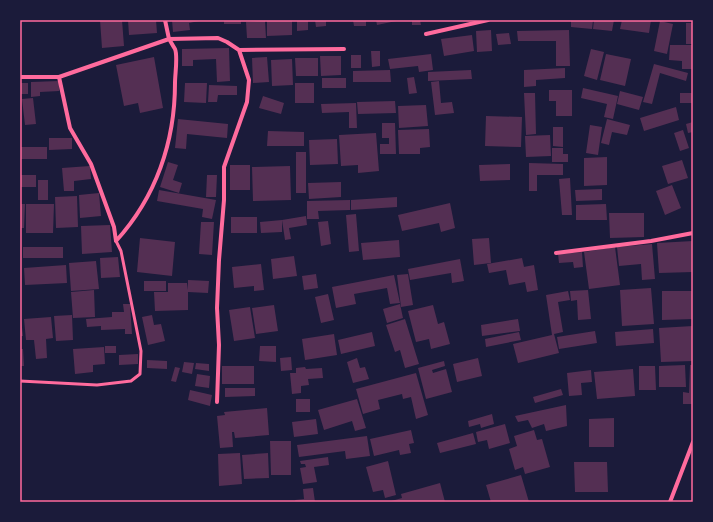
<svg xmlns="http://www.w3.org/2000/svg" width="713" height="522" viewBox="0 0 713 522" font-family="'Space Grotesk',sans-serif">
<rect width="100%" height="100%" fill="#1b1b3a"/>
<path fill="#542f53" d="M100 20H122L124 46 102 48Z
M128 20H156L157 33 129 35Z
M172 20H198L199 21 189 23 190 30 173 32Z
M224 20H241V24H224Z
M267 20H292V35L267 36Z
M297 20H308V30L297 31Z
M315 20H326V26L316 27Z
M353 20H366V26H354Z
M376 20H396V21L377 25Z
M412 20H420L421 25H412Z
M571 20H593L592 29 571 27Z
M594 20H614L612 31 593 29Z
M622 20H651L649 33 620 29Z
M265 21 266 38H247L246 22Z
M660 21 673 24 667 54 654 51Z
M686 23H693V44H686Z
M491 30 492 51 477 52 476 31Z
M569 30 570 66H556V41H518L517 31Z
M509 33 511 44 498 45 496 34Z
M472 35 474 51 444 56 441 39Z
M670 45H693L692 69H682V61L669 60Z
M229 48 230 81 217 82 216 59 193 60V66H182V49Z
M591 49 604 52 597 80 584 76Z
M371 51H380V66L372 67Z
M431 54 433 70 419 72 418 66 390 69 388 59Z
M606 54 631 59 625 86 600 80Z
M351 55H361V68H351Z
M320 56H341V75L321 76Z
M154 57 163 108 140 113 138 103 124 106 116 65Z
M267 57 269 82 253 83 252 58Z
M295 58H318V76H296Z
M292 59 293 85 272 86 271 60Z
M654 64 688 73 686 81 660 73 652 104 643 102Z
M565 68V78L536 80V86L524 87V70Z
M390 70 391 82H353V71Z
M471 70 472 79 428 81V72Z
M414 77 417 93 409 94 407 78Z
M322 78H346V88H322Z
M59 81V91L40 92V96L31 97V82Z
M439 81 441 103 452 102 454 113 435 115 431 82Z
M20 83H28V94H20Z
M185 83H207L206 103 184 102Z
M295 83H314V103H295Z
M209 85 237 86V95H218L217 102H208Z
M583 88 618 96 613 119 604 117 607 104 581 98Z
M549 90H572V116H556V101H549Z
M620 91 643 97 639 110 617 104Z
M524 93H535L536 134 526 135Z
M680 93H693V103H680Z
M263 96 284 103 281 114 259 108Z
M33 98 36 124 25 125 22 99Z
M395 101 396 113 358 114 357 102Z
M356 103 357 128H349V112L322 113 321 104Z
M426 105 428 126 399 128 398 106Z
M676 107 679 120 644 131 640 118Z
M486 116 522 117 521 147 485 146Z
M178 119 228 124 227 138 187 134 186 149 175 148Z
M607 119 630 125 627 135 612 132 609 145 601 143Z
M693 122V132L688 133 686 124Z
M382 123H395L396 154H380V144H389V138H382Z
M590 125 602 127 598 155 586 153Z
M553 127H563V147L553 146Z
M429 129 430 147 420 148V154H399L398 130Z
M683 130 689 148 680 151 674 133Z
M268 131 304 132V146H267Z
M376 133 379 171 358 173V165L341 166 339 135Z
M550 135 551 156 526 157 525 136Z
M49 138H72V149L49 150Z
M337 139 338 164 310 165 309 140Z
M20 147H47V159H20Z
M552 148H563V154H568V162H552Z
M296 152H306V193H296Z
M607 157V185L584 186V158Z
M682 160 688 178 668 184 662 166Z
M168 162 178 165 173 180 182 183 179 193 160 187Z
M529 163 563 164V175H537V191H529Z
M510 164V180L480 181 479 165Z
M230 165H250V190H230Z
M90 166 91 179 74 181V191H64L62 168Z
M290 166 291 200 253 201 252 167Z
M20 175H36V187H20Z
M207 175H217L216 197H206Z
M570 178 572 215H562L559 179Z
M38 180H48V200H38Z
M341 182V197L309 199 308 183Z
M672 185 681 208 665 215 656 191Z
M602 189V200L576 201 575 190Z
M159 190 216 200 212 219 202 217 203 209 157 201Z
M99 193 101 216 80 218 79 195Z
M77 196 78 227 56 228 55 197Z
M397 197V207L351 210V200Z
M350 200V210L318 211 319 219H307V201Z
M450 203 455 228 441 232 439 223 402 231 398 215Z
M20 204H25L24 228H20Z
M26 204H54L53 233H26Z
M606 204 607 220H576V205Z
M609 213H644V237L610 238Z
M356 214 359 251 349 252 346 215Z
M306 216 307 225 289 228 291 239 285 240 282 220Z
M231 217H257V233H231Z
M282 220V232L261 233 260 222Z
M328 221 331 244 321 246 318 222Z
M201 222H214L212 255 199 254Z
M110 225 112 252 82 254 81 226Z
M140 238 175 242 172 276 137 272Z
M489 238 491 263 474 265 472 239Z
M399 240 400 257 363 260 361 243Z
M693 241V272L659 273 657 243Z
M652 244 655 279 642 280 641 264 619 266 617 247Z
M23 247H63V258H23Z
M615 247 620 285 589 289 584 252Z
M582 252 583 267 574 268 573 262 559 263 558 254Z
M294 256 297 276 273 279 271 259Z
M118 257 120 277 101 278 100 258Z
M522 258 524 267 508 270 534 265 538 290 527 292 525 282 509 285 506 270 489 273 487 264Z
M460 259 464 281 452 283 451 273 410 280 408 269Z
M96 261 99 289 71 291 69 263Z
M261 264 264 290 254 291V286L234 288 232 267Z
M66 265 67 283 25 285 24 268Z
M316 274 318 288 304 290 302 276Z
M408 274 413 305 401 307 397 275Z
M394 275 400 303 390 304 387 288 354 294 356 304 336 308 332 287Z
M188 280 209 281 208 293 188 292V310L155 311 154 292H168V283H187L188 290Z
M144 281H166V291H144Z
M651 288 654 324 622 326 620 290Z
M94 290 95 317 73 318 71 292Z
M588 290 591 319 578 320 577 300 571 301 570 291Z
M568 291 570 300 558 302 563 332 554 334 559 353 518 363 513 344 552 335 546 295Z
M662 291H693V319L662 320Z
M328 294 334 320 321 323 315 297Z
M123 304H130L132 334H125V329L101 330V326L87 327 86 319 112 317V312H124Z
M400 304 403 318 387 323 383 309Z
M274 305 278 331 256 334 252 308Z
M433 305 438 324 444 322 450 344 431 349 429 339 416 342 408 311Z
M250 307 255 338 234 341 229 310Z
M72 315 73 340 56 341 54 316Z
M152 315 154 325 161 324 165 341 148 345 142 317Z
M51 317 53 338 46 339 47 358 36 359 34 340H26L24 319Z
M20 319H21L23 336H20Z
M405 319 419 364 405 368 400 350 395 352 386 325Z
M518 319 520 331 482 336 481 325Z
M693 326V361L661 362 659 328Z
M653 329 654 343 616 346 615 332Z
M595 331 597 343 559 349 557 337Z
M372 332 375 346 341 354 338 340Z
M519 332 521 340 486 347 485 339Z
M334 334 337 355 305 360 302 339Z
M105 346H116V353H105Z
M260 346H276V362L259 361Z
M104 347 105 364 93 365V372L75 374 73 349Z
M20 349H23L24 366H20Z
M138 354V364L119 365V355Z
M291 357 292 370 281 371 280 358Z
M357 358 360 368 365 367 369 379 353 383 347 362Z
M478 358 482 376 457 382 453 364Z
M147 360 167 361V369L147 368Z
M444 361 445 366 432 370 433 373 446 369 452 392 426 399 418 368Z
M184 362 194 363 192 374 182 372Z
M196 363 209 364V371L195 369Z
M685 365 686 387H659V366Z
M690 365H693V404H683V392L689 393Z
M222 366H254V384H222Z
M639 366H655L656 390H639Z
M175 367 180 368 176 382 171 381Z
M305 367 306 369 322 368 323 378 308 379 309 385 301 386V393L292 394 290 373H296V368Z
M633 369 635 396 597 399 594 372Z
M591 370 592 382 581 383 582 395 569 396 567 373Z
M416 373 428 415 416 419 411 397 403 399 402 394 378 400 380 409 363 414 356 389Z
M197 374 210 376 209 388 195 386Z
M225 388H255V396L225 397Z
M561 389 563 395 535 403 533 397Z
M190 390 212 395 210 406 188 400Z
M296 399H310V412H296Z
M357 399 366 428 355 431 352 421 324 430 318 410Z
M566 405 567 426 546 431 544 424 532 428 528 420 518 422 515 416Z
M267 408 269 435 235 438 234 432H232L233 447 220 448 217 416 225 415 224 412Z
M492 414 494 424 481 428 480 424 469 427 468 421Z
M614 418V447H589V419Z
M316 419 318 434 294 437 292 422Z
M505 424 510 443 489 449 487 440 478 442 476 432Z
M411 430 414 443 409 444 411 453 400 455 399 450 374 456 370 439Z
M534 430 537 440 542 439 550 467 525 474 523 467 515 470 509 449 517 446 514 436Z
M473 433 476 444 440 453 437 443Z
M367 436 370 456 346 459 345 451 299 457 297 445Z
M270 441H291V475H271Z
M240 453 242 484 219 486 218 454Z
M268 453 269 478 244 479 242 455Z
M328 457 329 465 314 467 317 482 303 484 300 468 306 467 305 464H301L300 461Z
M388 461 396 495 385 498 383 490 373 492 366 467Z
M574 462H607L608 492H575Z
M521 475 529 502H491L486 485Z
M440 483 445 502H388L402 498 401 494Z
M313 488 315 502H296L295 500 304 499 303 489Z"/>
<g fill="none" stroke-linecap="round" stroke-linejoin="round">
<path stroke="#ff6b9d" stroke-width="3" d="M20 381 97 385 131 381 140 374 141 351 121 251 116 241"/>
<path stroke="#ff6b9d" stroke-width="4" d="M426 34 488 20
M239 50 344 49
M20 77H59L169 39 165 20
M59 77 70 128 91 164 114 227 116 241
M116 241C156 197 175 142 175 83 175 74 178 56 175 49 173 46 171 42 169 39L218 38 227 42 239 50 249 80 247 102 224 167V200L219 260 217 308 219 345 217 402
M556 253 651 241 693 233
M670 502 693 442"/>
</g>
<rect width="713" height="522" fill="none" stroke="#1b1b3a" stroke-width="42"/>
<rect x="21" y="21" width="671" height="480" fill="none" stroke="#ff6b9d" stroke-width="1.5"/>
</svg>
